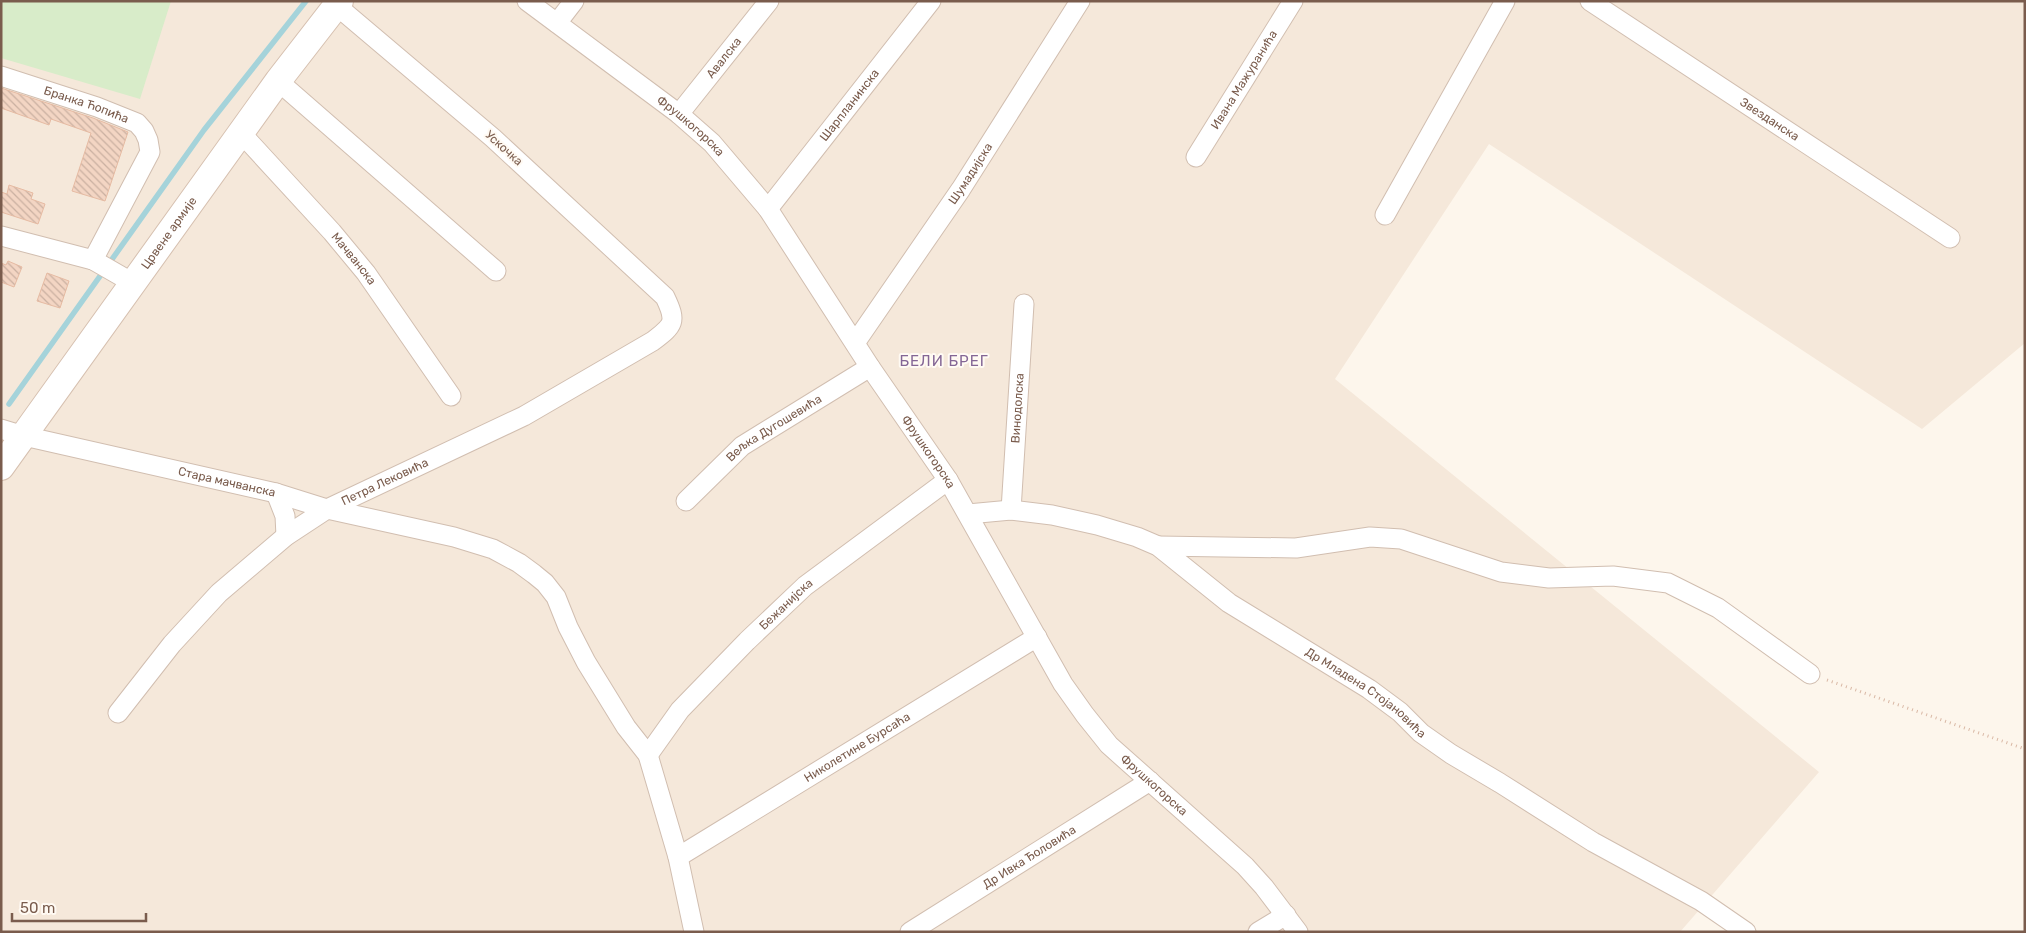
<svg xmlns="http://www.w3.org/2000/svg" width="2026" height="933" viewBox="0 0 2026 933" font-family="Rubik,sans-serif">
<defs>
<pattern id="building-back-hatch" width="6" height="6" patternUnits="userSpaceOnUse" patternTransform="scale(1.25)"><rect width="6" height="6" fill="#f3d5c3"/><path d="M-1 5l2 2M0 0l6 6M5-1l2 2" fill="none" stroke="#cab0a1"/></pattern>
</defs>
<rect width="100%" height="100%" fill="#fdf6ec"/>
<path fill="#f5e8da" d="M1 1H2025V343L1922 429 1489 144 1335 379 1819 772 1680 932H1Z"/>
<path fill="#d8ecc9" d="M1 1H171L140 99 1 58Z"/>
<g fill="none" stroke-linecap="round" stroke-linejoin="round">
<path stroke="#a5d3da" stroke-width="5.5" d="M9 404 204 130 306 1"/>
</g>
<path fill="url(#building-back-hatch)" stroke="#e6bba3" d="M1 88 93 118 128 132 105 201 72 191 91 133 51 119 49 125 1 108Z
M9 185 33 193 31 199 45 204 38 224 1 212V192L7 194Z
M8 261 22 267 14 287 1 282V263L6 265Z
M47 273 69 281 60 308 37 301Z"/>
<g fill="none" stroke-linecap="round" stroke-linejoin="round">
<g stroke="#d1beb0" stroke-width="21">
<g id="minor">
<path id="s1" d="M527 1 679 114 712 143 768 209 870 367 948 480 1063 684 1085 715 1109 745 1245 866 1264 887 1298 932"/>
<path id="s2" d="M1590 1 1950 238"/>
<path d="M557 23 574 1"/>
<path id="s3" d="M1 76 97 107 137 123 144 131 148 140 150 152 93 260"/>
<path d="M278 81 496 271"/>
<path id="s4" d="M679 114 769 1"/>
<path id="s5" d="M241 133 332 232 366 273 451 396"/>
<path id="s6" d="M1196 157 1293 1"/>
<path id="s7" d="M768 209 931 1"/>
<path d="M1385 215 1505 1"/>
<path d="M1 236 93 260 133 283"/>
<path id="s8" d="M855 343 961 189 1080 1"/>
<path id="s9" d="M1 429 24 436 276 493 327 509 454 537 493 549 519 563 534 574 545 583 556 597 568 627 586 662 626 727 648 755 678 857 694 932"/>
<path d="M276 493 285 516 286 536"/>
<path id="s10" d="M686 501 742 446 870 367"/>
<path id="s11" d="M1011 510 1024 304"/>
<path id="s12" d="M968 514 1011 510 1052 515 1097 525 1137 537 1158 546 1229 603 1369 689 1400 712 1421 733 1451 754 1500 783 1593 842 1701 901 1746 932"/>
<path d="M1158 546 1296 548 1370 537 1401 539 1501 572 1549 578 1613 576 1668 583 1718 608 1810 674"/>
<path id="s13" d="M118 713 172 644 219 593 286 536 327 509 524 416 653 341C674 325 677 322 665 297L493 138 337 6"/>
<path id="s14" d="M648 755 680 710 747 641 805 586 948 480"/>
<path id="s15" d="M678 857 1037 637"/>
<path id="s16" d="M910 932 1150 781"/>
<path d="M1258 932 1286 915"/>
</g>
</g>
<g stroke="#d6c0b0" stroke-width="28">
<g id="secondary">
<path id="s17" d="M1 467 278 81 340 1"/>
</g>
</g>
<path stroke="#d9b8a5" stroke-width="3" stroke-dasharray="1 4" stroke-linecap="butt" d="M1827 680 2025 749"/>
<use href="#minor" stroke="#fff" stroke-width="19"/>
<use href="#secondary" stroke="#fff" stroke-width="26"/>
</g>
<g text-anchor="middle" stroke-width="4" stroke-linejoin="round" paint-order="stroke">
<g font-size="12" fill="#7a5c4d" stroke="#fffaf3">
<text dy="4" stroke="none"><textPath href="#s4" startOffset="72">Авалска</textPath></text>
<text dy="4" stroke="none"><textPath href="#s6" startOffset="91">Ивана Мажуранића</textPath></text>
<text dy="4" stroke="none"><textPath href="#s3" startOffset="90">Бранка Ћопића</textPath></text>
<text dy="4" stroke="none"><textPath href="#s7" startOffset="132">Шарпланинска</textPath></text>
<text dy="4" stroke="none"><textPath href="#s2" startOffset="215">Звезданска</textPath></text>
<text dy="4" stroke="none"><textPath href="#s1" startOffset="206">Фрушкогорска</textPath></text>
<text transform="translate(504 148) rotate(42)" y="4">Ускочка</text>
<text dy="4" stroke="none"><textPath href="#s8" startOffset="205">Шумадијска</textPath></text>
<text dy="4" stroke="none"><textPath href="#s17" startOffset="288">Црвене армије</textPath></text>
<text dy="4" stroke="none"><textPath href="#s5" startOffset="169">Мачванска</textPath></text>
<text dy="4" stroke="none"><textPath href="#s11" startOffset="102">Винодолска</textPath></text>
<text dy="4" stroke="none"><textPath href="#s10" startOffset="115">Вељка Дугошевића</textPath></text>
<text dy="4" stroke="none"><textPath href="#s1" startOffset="611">Фрушкогорска</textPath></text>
<text dy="4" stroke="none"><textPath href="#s13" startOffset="358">Петра Лековића</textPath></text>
<text dy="4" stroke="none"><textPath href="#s9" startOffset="232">Стара мачванска</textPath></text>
<text dy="4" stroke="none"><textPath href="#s14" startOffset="205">Бежанијска</textPath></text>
<text dy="4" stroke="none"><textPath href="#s12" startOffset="450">Др Младена Стојановића</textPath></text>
<text dy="4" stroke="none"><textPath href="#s15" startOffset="210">Николетине Бурсаћа</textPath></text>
<text dy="4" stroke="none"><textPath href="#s1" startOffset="1016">Фрушкогорска</textPath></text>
<text dy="4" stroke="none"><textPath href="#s16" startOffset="141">Др Ивка Ђоловића</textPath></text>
</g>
<g font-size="15" letter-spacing="1" fill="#846695" stroke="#fffaf3">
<text x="944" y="366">БЕЛИ БРЕГ</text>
</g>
</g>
<rect width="2026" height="933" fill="none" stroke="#7a5c4d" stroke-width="5"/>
<path d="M12 913v8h134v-8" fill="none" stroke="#7a5c4d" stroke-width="2.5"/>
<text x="20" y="913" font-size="15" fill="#7a5c4d" stroke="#fffaf3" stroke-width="4" paint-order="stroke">50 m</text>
</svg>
